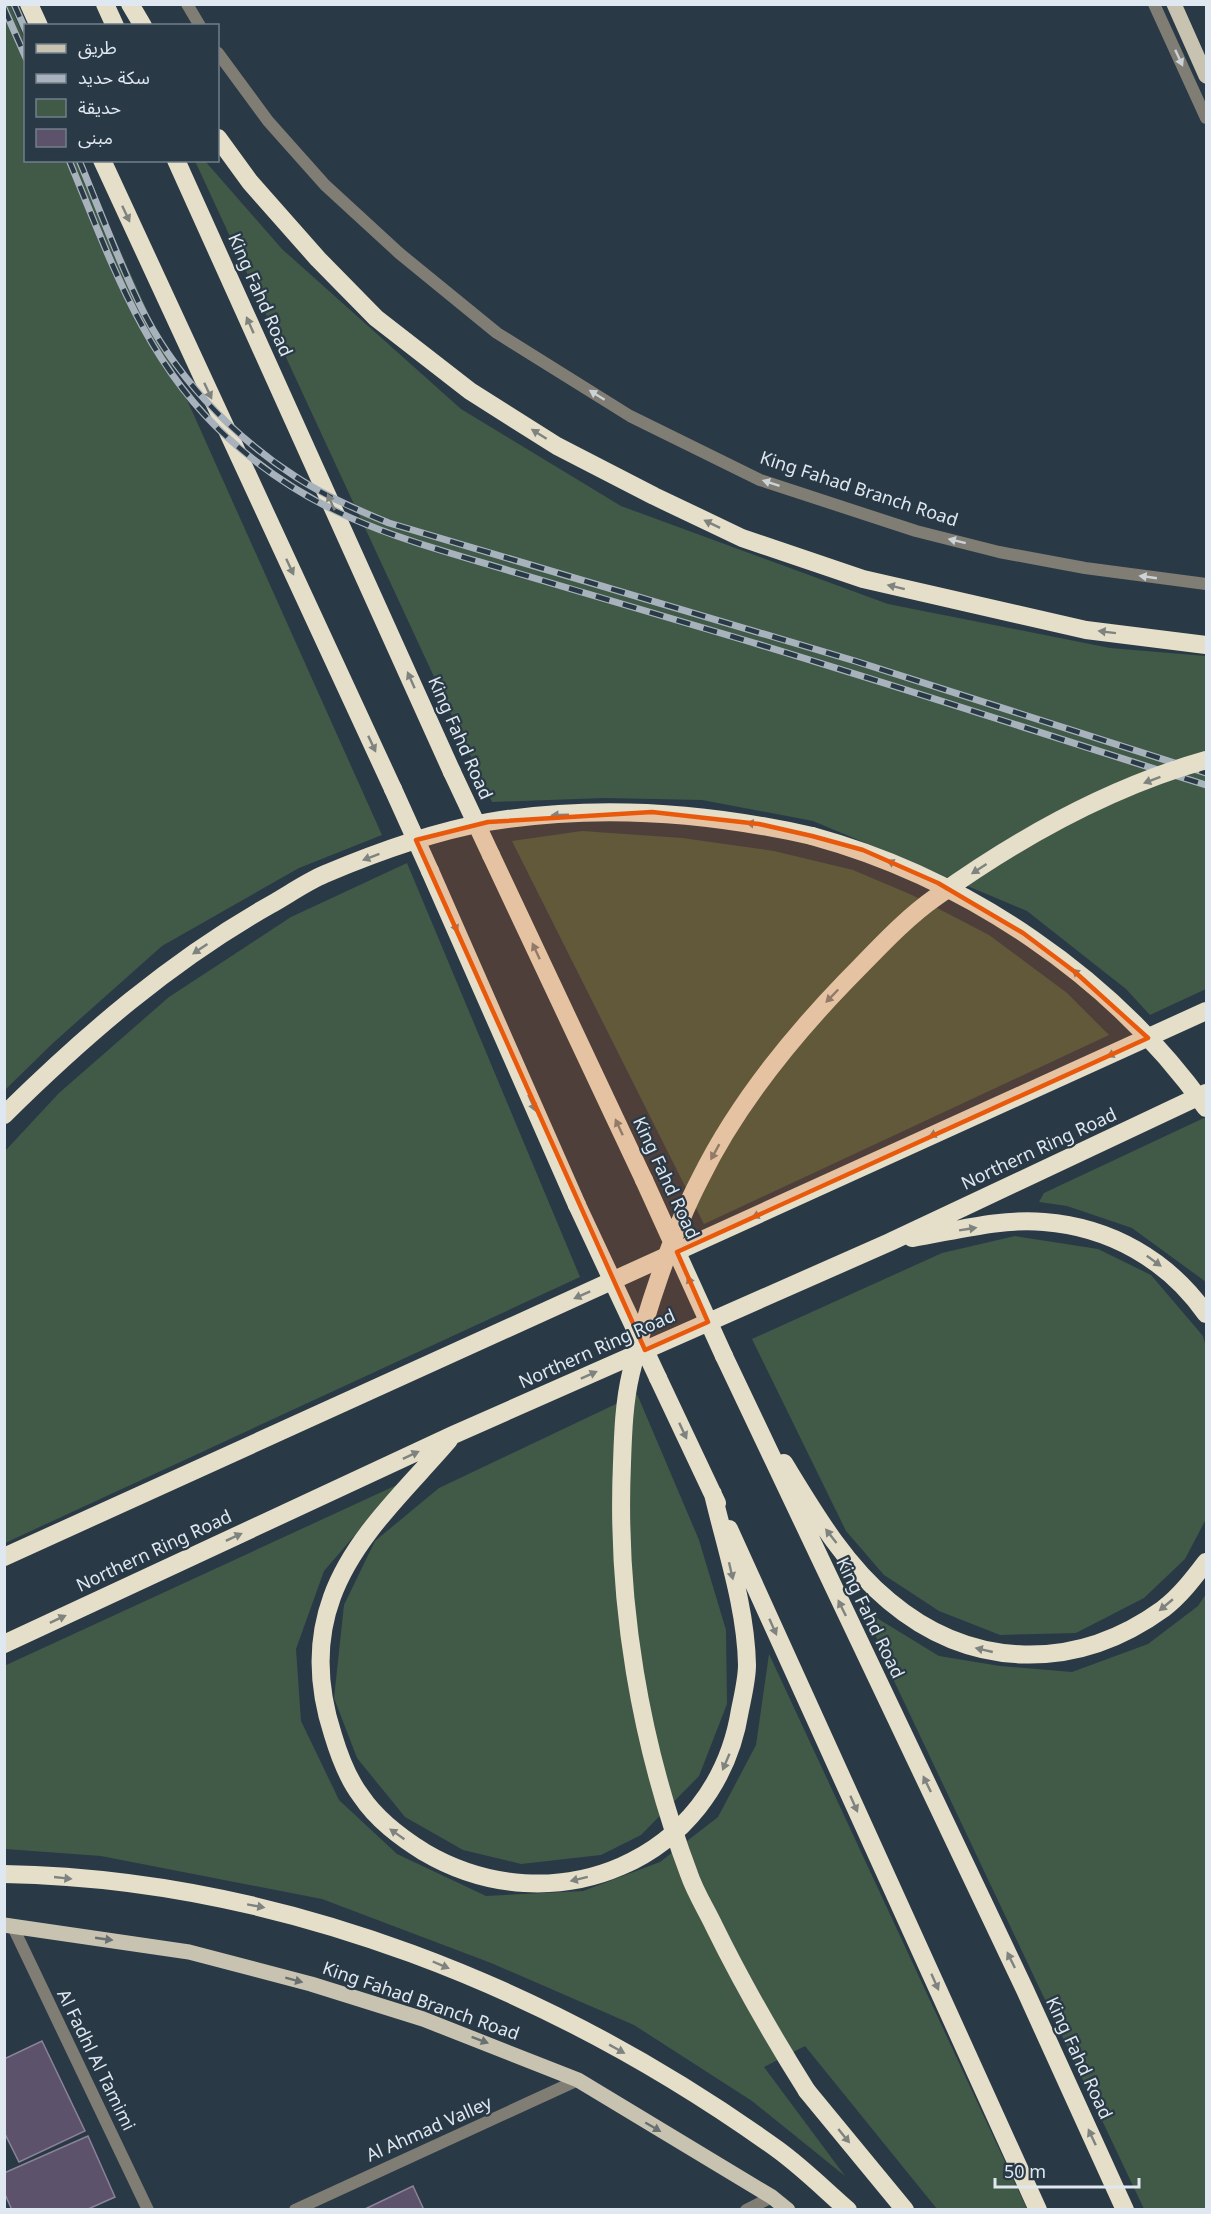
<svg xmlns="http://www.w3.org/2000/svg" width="1211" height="2214" viewBox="0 0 1211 2214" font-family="'Noto Sans','Noto Sans Arabic',sans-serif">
<rect width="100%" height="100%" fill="#2a3946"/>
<path fill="#415947" d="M10 5 25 40 26 160 80 161 382 835 299 868 162 946 53 1043 5 1090 4 5Z
M195 161H205L282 249 461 409 621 506 888 604 1110 648 1206 656V989L1150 1015 1126 989 1027 911 813 821 702 800 604 798 492 802Z
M582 831 682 838 774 851 853 870 912 895 989 935 1067 993 1109 1035 704 1224 512 841Z
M407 863 580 1277 5 1543V1151L59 1093 169 997 291 917Z
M1206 1117V1282L1132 1228 1067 1206 1039 1202 1044 1193Z
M1015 1236 1098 1249 1151 1275 1203 1336 1206 1347V1519L1185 1559 1144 1598 1076 1633 1000 1635 939 1611 884 1575 846 1531 752 1339 942 1253Z
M637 1394 699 1540 726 1630 727 1704 699 1776 641 1835 601 1855 521 1864 463 1850 405 1817 357 1758 334 1698 344 1605 375 1541 439 1488Z
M399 1484 324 1571 296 1649 301 1721 339 1800 397 1854 486 1896 583 1891 660 1862 718 1817 756 1745 769 1654 1027 2209H937L805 2046 764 2067 845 2176 752 2101 634 2025 491 1963 322 1899 101 1856 5 1849 4 1666Z
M1206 1594V2209H1144L887 1666 867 1612 939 1656 1000 1666 1072 1672 1148 1644 1198 1606Z"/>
<path fill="#5d526b" stroke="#8b8396" stroke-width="1.5" d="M42 2041 85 2131 19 2162 4 2132V2059Z
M88 2136 115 2197 86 2210H12L4 2192V2173Z
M413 2186 424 2210H363Z"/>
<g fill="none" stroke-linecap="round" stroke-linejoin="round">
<path stroke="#807d74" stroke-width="12" d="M12 1925 148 2210
M295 2210 578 2080
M746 2210 772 2197"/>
<path stroke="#807d74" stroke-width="12" d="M187 4 200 26
M1154 4 1206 118
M218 53 268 121 325 185 399 253 497 333 630 416 760 480 916 531 999 552 1085 568 1206 584"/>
<path stroke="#c8c3b1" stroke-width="15" d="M1174 4 1206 76
M4 1925 189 1952 311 1984 423 2019 578 2080 772 2197 788 2210"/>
<path stroke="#e5dec8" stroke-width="18" d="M29 4 39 26
M105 4 115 26
M130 4 143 26
M218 138 250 182 318 259 376 318 470 391 557 446 654 496 742 538 863 579 1086 630 1206 645
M102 160 393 789
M176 160 452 772
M491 855 644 1180
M430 871 577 1205
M4 1115C85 1035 171 961 270 905 288 895 306 882 325 874 377 852 432 832 488 822 596 804 706 812 812 836
M912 1238C955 1231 1001 1218 1044 1222 1110 1227 1168 1260 1206 1314
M724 1356 1025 1990 1125 2210
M658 1378 717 1503
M449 1440C408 1488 354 1536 332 1597 315 1643 318 1689 333 1735 339 1755 348 1779 361 1796 377 1820 400 1837 424 1852 553 1928 716 1861 740 1710 743 1695 747 1679 747 1665 746 1608 726 1549 713 1494
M784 1463C814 1512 844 1564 889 1601 971 1670 1076 1672 1163 1609 1180 1596 1193 1579 1206 1562
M729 1529 1038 2210
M4 1557 1206 1011
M4 1644 453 1435 890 1242 1206 1093
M4 1874C282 1879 554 1989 777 2149 802 2167 825 2190 848 2210
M807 2091 905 2210"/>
<g stroke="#a7b2bc" stroke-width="7">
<path id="rail" d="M14 4 26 31
M4 8 26 58
M69 160C111 261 145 363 228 438 318 520 404 539 517 573 589 594 662 616 734 637 892 684 1049 736 1206 785
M79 160C99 208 117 257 139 303 172 373 231 435 296 477 325 496 357 510 389 523L855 661 1206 773"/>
</g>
<use href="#rail" stroke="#2a3946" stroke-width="4.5" stroke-dasharray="14" stroke-linecap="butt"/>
<path stroke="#e5dec8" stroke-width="18" d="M452 772 491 855
M393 789 430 871
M812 836C966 878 1113 977 1206 1108
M644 1180 724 1356
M577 1205 658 1378
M807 2091C773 2037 742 1983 714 1926 706 1909 695 1892 689 1874 640 1744 616 1602 622 1463 623 1433 624 1402 631 1373 645 1314 672 1233 700 1179 736 1106 789 1040 846 981 874 953 903 920 936 897 1017 839 1110 787 1206 760"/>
</g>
<defs><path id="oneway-solid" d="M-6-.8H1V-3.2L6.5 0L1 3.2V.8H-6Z" transform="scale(1.5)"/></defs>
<g fill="#ccd3d7">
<use href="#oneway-solid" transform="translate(1179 58) rotate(65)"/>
<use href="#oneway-solid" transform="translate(597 395) rotate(-148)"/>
<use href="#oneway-solid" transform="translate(771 483) rotate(-162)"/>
<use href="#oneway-solid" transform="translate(957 541) rotate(-166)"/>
<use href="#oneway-solid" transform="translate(1148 577) rotate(-172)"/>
</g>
<g fill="#7e8380">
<use href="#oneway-solid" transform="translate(126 214) rotate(65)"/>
<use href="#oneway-solid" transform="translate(250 325) rotate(-114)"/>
<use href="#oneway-solid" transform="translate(208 391) rotate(65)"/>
<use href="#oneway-solid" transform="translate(539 434) rotate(-148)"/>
<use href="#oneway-solid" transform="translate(331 502) rotate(-114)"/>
<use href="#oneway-solid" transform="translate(712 524) rotate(-154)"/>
<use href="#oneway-solid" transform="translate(290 567) rotate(65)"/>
<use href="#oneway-solid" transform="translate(896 587) rotate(-166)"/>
<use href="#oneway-solid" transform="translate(1107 632) rotate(-173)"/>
<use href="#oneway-solid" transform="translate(411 680) rotate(-114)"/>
<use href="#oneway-solid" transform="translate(372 744) rotate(65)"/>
<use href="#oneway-solid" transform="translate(1152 780) rotate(159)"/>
<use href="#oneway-solid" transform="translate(560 815) rotate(178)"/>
<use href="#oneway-solid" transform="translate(755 824) rotate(-172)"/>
<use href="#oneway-solid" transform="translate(371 857) rotate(159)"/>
<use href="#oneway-solid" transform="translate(895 864) rotate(-156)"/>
<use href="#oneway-solid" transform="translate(979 869) rotate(147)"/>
<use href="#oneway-solid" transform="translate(454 924) rotate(66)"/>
<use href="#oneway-solid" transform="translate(200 949) rotate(146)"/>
<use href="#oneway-solid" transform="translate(536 951) rotate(-115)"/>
<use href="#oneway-solid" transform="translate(1079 975) rotate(-140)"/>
<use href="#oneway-solid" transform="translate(832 996) rotate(134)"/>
<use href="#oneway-solid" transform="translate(1115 1053) rotate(156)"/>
<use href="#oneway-solid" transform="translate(532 1103) rotate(66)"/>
<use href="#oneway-solid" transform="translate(619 1127) rotate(-115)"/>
<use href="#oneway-solid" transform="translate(937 1133) rotate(156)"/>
<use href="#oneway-solid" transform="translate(715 1152) rotate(119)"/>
<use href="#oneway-solid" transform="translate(760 1214) rotate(156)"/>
<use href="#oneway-solid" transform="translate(968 1229) rotate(-9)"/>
<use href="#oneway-solid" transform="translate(1154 1261) rotate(36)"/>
<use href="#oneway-solid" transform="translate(691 1284) rotate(-114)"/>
<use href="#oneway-solid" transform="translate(582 1295) rotate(156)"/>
<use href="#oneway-solid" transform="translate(589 1375) rotate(-24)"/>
<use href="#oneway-solid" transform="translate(683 1431) rotate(65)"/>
<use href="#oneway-solid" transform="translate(411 1455) rotate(-25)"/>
<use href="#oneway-solid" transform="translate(831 1536) rotate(-128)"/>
<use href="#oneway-solid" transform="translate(234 1537) rotate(-25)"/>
<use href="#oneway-solid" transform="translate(731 1571) rotate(77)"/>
<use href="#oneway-solid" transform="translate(1166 1605) rotate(140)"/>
<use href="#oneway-solid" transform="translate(842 1608) rotate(-116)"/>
<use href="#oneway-solid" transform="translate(58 1619) rotate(-25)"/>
<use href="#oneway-solid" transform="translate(773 1627) rotate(66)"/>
<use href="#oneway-solid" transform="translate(984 1650) rotate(-167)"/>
<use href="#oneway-solid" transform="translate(726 1762) rotate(113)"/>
<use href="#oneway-solid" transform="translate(927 1784) rotate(-116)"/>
<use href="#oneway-solid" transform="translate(854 1804) rotate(66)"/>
<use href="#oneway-solid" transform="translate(397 1834) rotate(-145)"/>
<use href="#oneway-solid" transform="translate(63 1878) rotate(6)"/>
<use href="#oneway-solid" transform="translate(579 1879) rotate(166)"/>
<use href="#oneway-solid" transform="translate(256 1906) rotate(10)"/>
<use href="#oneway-solid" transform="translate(1011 1960) rotate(-116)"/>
<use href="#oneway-solid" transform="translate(441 1965) rotate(23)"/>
<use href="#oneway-solid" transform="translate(935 1982) rotate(66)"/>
<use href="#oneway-solid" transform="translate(617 2049) rotate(29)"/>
<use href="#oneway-solid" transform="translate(844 2136) rotate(51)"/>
<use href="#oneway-solid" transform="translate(1092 2137) rotate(-115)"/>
</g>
<g fill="#697071">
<use href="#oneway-solid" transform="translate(104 1939) rotate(8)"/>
<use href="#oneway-solid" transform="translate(294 1980) rotate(15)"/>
<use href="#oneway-solid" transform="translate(480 2040) rotate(21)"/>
<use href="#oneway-solid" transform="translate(653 2127) rotate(30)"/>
</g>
<path fill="#e8590c" fill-opacity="0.2" stroke="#e8590c" stroke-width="4.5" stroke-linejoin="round" d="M652 812 759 824 812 836 863 850 938 883 1023 933 1075 972 1148 1038 677 1252 708 1322 645 1350 416 840 488 822Z"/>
<g text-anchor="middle" stroke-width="4.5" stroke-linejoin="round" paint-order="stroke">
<g font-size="18" fill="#dfe8f0" stroke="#2a3946">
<text transform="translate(260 295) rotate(66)" y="6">King Fahd Road</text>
<text transform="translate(859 489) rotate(18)" y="6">King Fahad Branch Road</text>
<text transform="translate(460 738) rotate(66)" y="6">King Fahd Road</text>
<text transform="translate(1039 1149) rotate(-25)" y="6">Northern Ring Road</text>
<text transform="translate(666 1178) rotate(65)" y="6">King Fahd Road</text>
<text transform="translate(597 1349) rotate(-24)" y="6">Northern Ring Road</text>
<text transform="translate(154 1551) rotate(-25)" y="6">Northern Ring Road</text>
<text transform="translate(870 1618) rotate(64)" y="6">King Fahd Road</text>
<text transform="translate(421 2001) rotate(19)" y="6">King Fahad Branch Road</text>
<text transform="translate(1079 2058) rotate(65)" y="6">King Fahd Road</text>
<text transform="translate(96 2060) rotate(64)" y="6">Al Fadhl Al Tamimi</text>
<text transform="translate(429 2129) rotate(-24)" y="6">Al Ahmad Valley</text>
</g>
</g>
<rect width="1211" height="2214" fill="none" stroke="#dfe8f0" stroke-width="12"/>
<rect x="24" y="24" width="195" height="138" fill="#2a3946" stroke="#727f8a" stroke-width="1.5"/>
<rect x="36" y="44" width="30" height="9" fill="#c8c3b1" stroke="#727f8a" stroke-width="1.5"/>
<text x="78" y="54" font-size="18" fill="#dfe8f0">طريق</text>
<rect x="36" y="74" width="30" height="9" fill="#a7b2bc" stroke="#727f8a" stroke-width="1.5"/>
<text x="78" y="84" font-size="18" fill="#dfe8f0">سكة حديد</text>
<rect x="36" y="99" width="30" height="18" fill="#415947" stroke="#727f8a" stroke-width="1.5"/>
<text x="78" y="114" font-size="18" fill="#dfe8f0">حديقة</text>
<rect x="36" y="129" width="30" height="18" fill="#5d526b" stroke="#727f8a" stroke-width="1.5"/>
<text x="78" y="144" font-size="18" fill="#dfe8f0">مبنى</text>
<path d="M995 2178v9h144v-9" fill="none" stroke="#dfe8f0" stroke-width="3"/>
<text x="1004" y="2178" font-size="18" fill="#dfe8f0" stroke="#2a3946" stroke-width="4.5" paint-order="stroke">50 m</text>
</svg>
